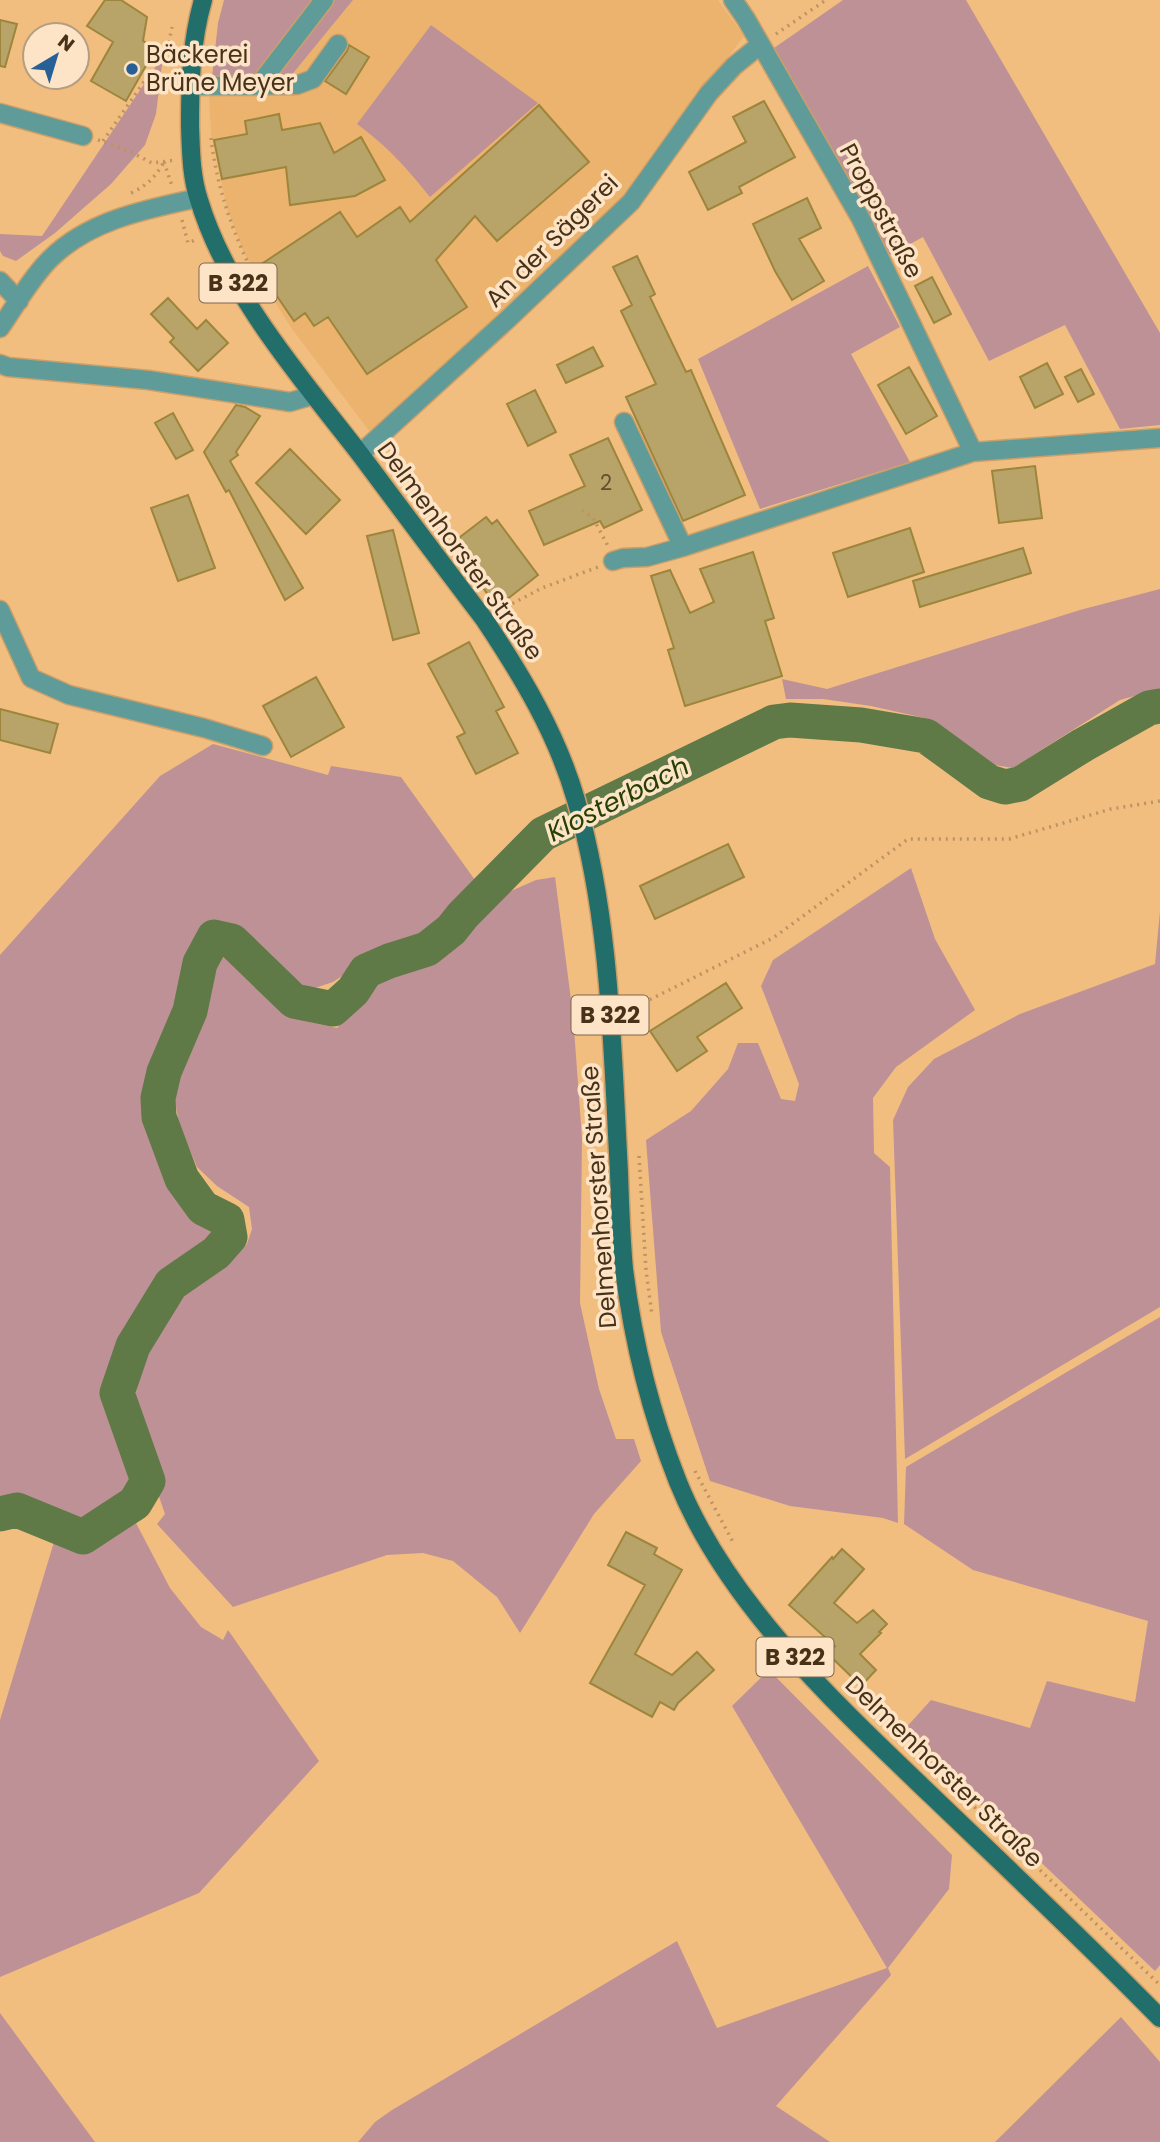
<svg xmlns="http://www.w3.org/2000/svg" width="1160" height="2142" viewBox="0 0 1160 2142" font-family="Poppins,sans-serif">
<rect width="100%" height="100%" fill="#f1be80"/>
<path fill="#ebb36e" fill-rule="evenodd" d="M353 0H718L744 36 614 208 370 432 292 329 244 253 227 208 211 134 209 96 212 77H290ZM408 56 430 196 403 162 381 141 358 124Z"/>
<path fill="#be9196" d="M224 0H353L290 77H212L218 23Z
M843 0H966L1160 333V425L1120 429 1065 325 989 361 923 237 890 255 774 48Z
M431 25 538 103 430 197C406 167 388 147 357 124Z
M163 56 156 114 145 145 111 184 55 233 16 261 3 256 0 251V234L42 236Z
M868 266 900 327 851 354 910 462 760 509 698 359Z
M1160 589V689L1120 700 1013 768 994 765 929 719 871 706 823 699H786L782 679 827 689 1080 610Z
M213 744 328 775 331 766 401 777 480 887 460 910 431 932 380 951 333 982 309 990 275 963 247 936 221 925 203 937 177 1023 150 1082 165 1159 179 1196 200 1213 214 1218 215 1234 170 1272 134 1336 113 1387 141 1470 134 1494 85 1529 16 1503 0 1506V955L160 776Z
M911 868 935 939 975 1010 896 1067 873 1098 874 1153 890 1167 898 1523 883 1518 790 1506 710 1481 661 1332 646 1140 691 1111 728 1069 738 1043H758L781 1099 795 1101 799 1084 761 986 773 960Z
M555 877 573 1015 582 1138 580 1303 599 1389 616 1439H634L641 1461 594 1514 520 1633 497 1597 453 1561 423 1553 387 1555 233 1607 157 1524 165 1514 140 1442 133 1405 145 1354 171 1305 192 1287 226 1265 247 1244 252 1229 249 1207 217 1186 197 1167 179 1125 175 1100 181 1066 198 1028 215 956 226 955 268 1000 305 1021 337 1028 377 983 436 961 479 922 504 894 536 880Z
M1160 911V1307L905 1459 893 1120 908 1087 934 1059 1020 1014 1155 964Z
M1160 1317V1965L1155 1971 903 1731 931 1700 1030 1728 1047 1681 1135 1702 1148 1621 973 1570 904 1524 906 1467Z
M136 1523 170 1588 201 1627 223 1640 228 1630 319 1761 199 1893 0 1977V1720L54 1542 76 1549 96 1546Z
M769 1670 952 1855 949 1889 888 1968 891 1975 776 2106 830 2142H358L375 2122 392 2110 677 1941 717 2028 887 1968 732 1706Z
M0 2013 95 2142H0Z
M1121 2017 1160 2062V2142H995Z"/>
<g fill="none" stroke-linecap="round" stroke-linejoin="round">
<path stroke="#5f7a46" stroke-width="35" d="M0 1514 17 1510 83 1537 135 1503 148 1481 117 1393 133 1346 171 1284 216 1253 230 1237 227 1220 203 1208 182 1179 159 1117 158 1098 164 1072 190 1011 200 963 214 937 232 941 294 1001 333 1009 353 991 366 971 389 961 427 949 451 930 463 915 543 834 774 722 790 720 861 725 926 736 989 782 1005 787 1020 784 1083 745 1149 708 1160 706"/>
</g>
<path fill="#b8a469" stroke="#9d853b" stroke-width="2" d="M105 0H121L147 17 143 41 156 48 126 101 91 81 113 42 87 26Z
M0 20 17 24 5 67 0 66Z
M349 45 369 57 346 94 325 81 347 51Z
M764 101 795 157 739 187 742 193 708 210 689 172 746 142 733 117Z
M539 105 589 162 497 241 475 216 436 260 467 307 367 374 328 317 314 326 305 313 294 321 257 267 340 212 357 237 400 207 410 222Z
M279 114 282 130 320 123 334 153 361 137 385 180 355 196 290 205 286 167 222 179 214 140 247 134 245 121Z
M807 198 821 228 799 239 824 281 792 300 775 271 753 224Z
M637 256 655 294 650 297 686 372 691 370 745 495 683 521 626 397 656 384 621 311 632 305 613 267Z
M932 277 951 314 934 323 915 286Z
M168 298 197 329 206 320 228 343 198 371 170 342 174 338 151 314Z
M593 347 603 366 566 383 557 365Z
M1047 363 1063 394 1035 408 1020 377Z
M909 367 937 416 906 434 878 385Z
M1081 369 1094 394 1078 402 1065 377Z
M535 390 556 432 528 446 507 404Z
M236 405 245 407 260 416 236 452 238 455 230 461 303 588 285 600 229 490 226 492 204 452Z
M173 413 193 450 176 459 155 423Z
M608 438 642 510 604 528 600 521 544 545 529 511 585 486 570 455Z
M290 449 340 500 306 534 256 483Z
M1035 466 1042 518 999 523 992 471Z
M188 495 215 568 178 581 151 508Z
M486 517 492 524 497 520 538 575 497 607 451 544Z
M910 528 924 572 848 597 833 553Z
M393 530 419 633 393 640 367 536Z
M1023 548 1031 573 920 607 913 581Z
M753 552 774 618 765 621 782 676 685 706 668 650 674 648 651 576 670 570 690 613 714 602 700 569Z
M469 642 504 707 496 711 518 753 476 774 457 737 465 733 428 664Z
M316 677 344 727 291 757 263 706Z
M0 709 58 724 50 753 0 740Z
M728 844 744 877 655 919 640 886Z
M726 983 742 1008 697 1037 707 1051 677 1071 650 1031Z
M626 1532 657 1548 654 1554 682 1570 635 1654 672 1675 697 1652 714 1670 678 1703 674 1710 660 1702 652 1717 590 1683 645 1585 608 1565Z
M842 1549 864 1569 834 1603 857 1623 873 1610 887 1624 879 1632 881 1633 860 1654 876 1670 861 1686 828 1654 835 1646 789 1605 832 1557 833 1559Z"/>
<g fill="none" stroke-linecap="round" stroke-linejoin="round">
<g stroke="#cc9f69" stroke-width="21">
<path id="minor" d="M733 0 746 19 861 219 973 452
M190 86 297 85 313 79 338 44
M258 86 324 0
M0 113 83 136
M0 281 19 301
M0 328C16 305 31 278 50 259 89 220 147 209 198 198
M0 364 8 367 148 380 290 402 314 395
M624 422 683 547
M360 454 508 319 631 202 709 93 734 66 760 45
M613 561 623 558 647 557 683 547 973 452 1160 438
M0 610 31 678 69 695 204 728 263 746"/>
</g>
<g stroke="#cc9f69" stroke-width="21">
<path id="major" d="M203 0C191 42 190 83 190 126 191 151 191 176 199 200 227 293 301 378 360 454 401 509 442 564 484 619 522 676 557 734 576 800 611 920 612 1048 619 1172 620 1204 621 1237 624 1269 633 1342 651 1414 678 1482 727 1604 839 1707 932 1796 1009 1870 1086 1942 1160 2018"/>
</g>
<path stroke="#bd9361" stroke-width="3.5" stroke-dasharray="2 5" stroke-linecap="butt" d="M776 34 826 0
M211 138C216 181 229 222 247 261
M98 140 131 152 152 163 176 160
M103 141 168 47 172 27
M164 162 172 186
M131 193C147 186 156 176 164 162
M182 220 188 243 195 240
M582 510 593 518 608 546
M500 610 542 588 598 567
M629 998 632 1026
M631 1009 773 938 908 839H1009L1111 809 1160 801
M639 1156 646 1270 652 1315
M695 1471 734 1544
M848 1686 1160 1985"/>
<use href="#minor" stroke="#5f9c99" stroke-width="18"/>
<use href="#major" stroke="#226e6a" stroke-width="18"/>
</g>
<circle fill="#275f97" stroke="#fee4c6" stroke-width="2.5" cx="132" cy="69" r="7"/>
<g text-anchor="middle" stroke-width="7" stroke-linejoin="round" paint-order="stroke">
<g font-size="21" fill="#634e2d">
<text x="606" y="490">2</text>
</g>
<g fill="#fee4c6" stroke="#7e674d" stroke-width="2">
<rect x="199.5" y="263.5" width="77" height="39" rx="5"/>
<rect x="571.5" y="995.5" width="77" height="39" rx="5"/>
<rect x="756.5" y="1637.5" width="77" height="39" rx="5"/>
</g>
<g font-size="23" font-weight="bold" fill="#473219">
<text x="238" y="291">B 322</text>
<text x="610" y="1023">B 322</text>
<text x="795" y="1665">B 322</text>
</g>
<g font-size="24" fill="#473219" stroke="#fee4c6" text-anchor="start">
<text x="146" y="63">Bäckerei<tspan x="146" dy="28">Brüne Meyer</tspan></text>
</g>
<g font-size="24" fill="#473219" stroke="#fee4c6">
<text transform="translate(881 211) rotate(62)" y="8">Proppstraße</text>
<text transform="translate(552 241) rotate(-45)" y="8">An der Sägerei</text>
<text transform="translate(460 551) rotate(54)" y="8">Delmenhorster Straße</text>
<text transform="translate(599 1197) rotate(-94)" y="8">Delmenhorster Straße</text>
<text transform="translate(944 1772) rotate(44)" y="8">Delmenhorster Straße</text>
</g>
<g font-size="26" font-style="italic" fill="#263f02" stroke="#fee4c6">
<text transform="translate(618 799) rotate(-27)" y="9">Klosterbach</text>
</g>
</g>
<g transform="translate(56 56) rotate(38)"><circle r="33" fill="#fee4c6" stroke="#b59d81" stroke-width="2"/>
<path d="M0-5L12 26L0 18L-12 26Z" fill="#275f97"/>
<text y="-10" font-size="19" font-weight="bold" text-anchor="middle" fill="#473219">N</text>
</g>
</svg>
